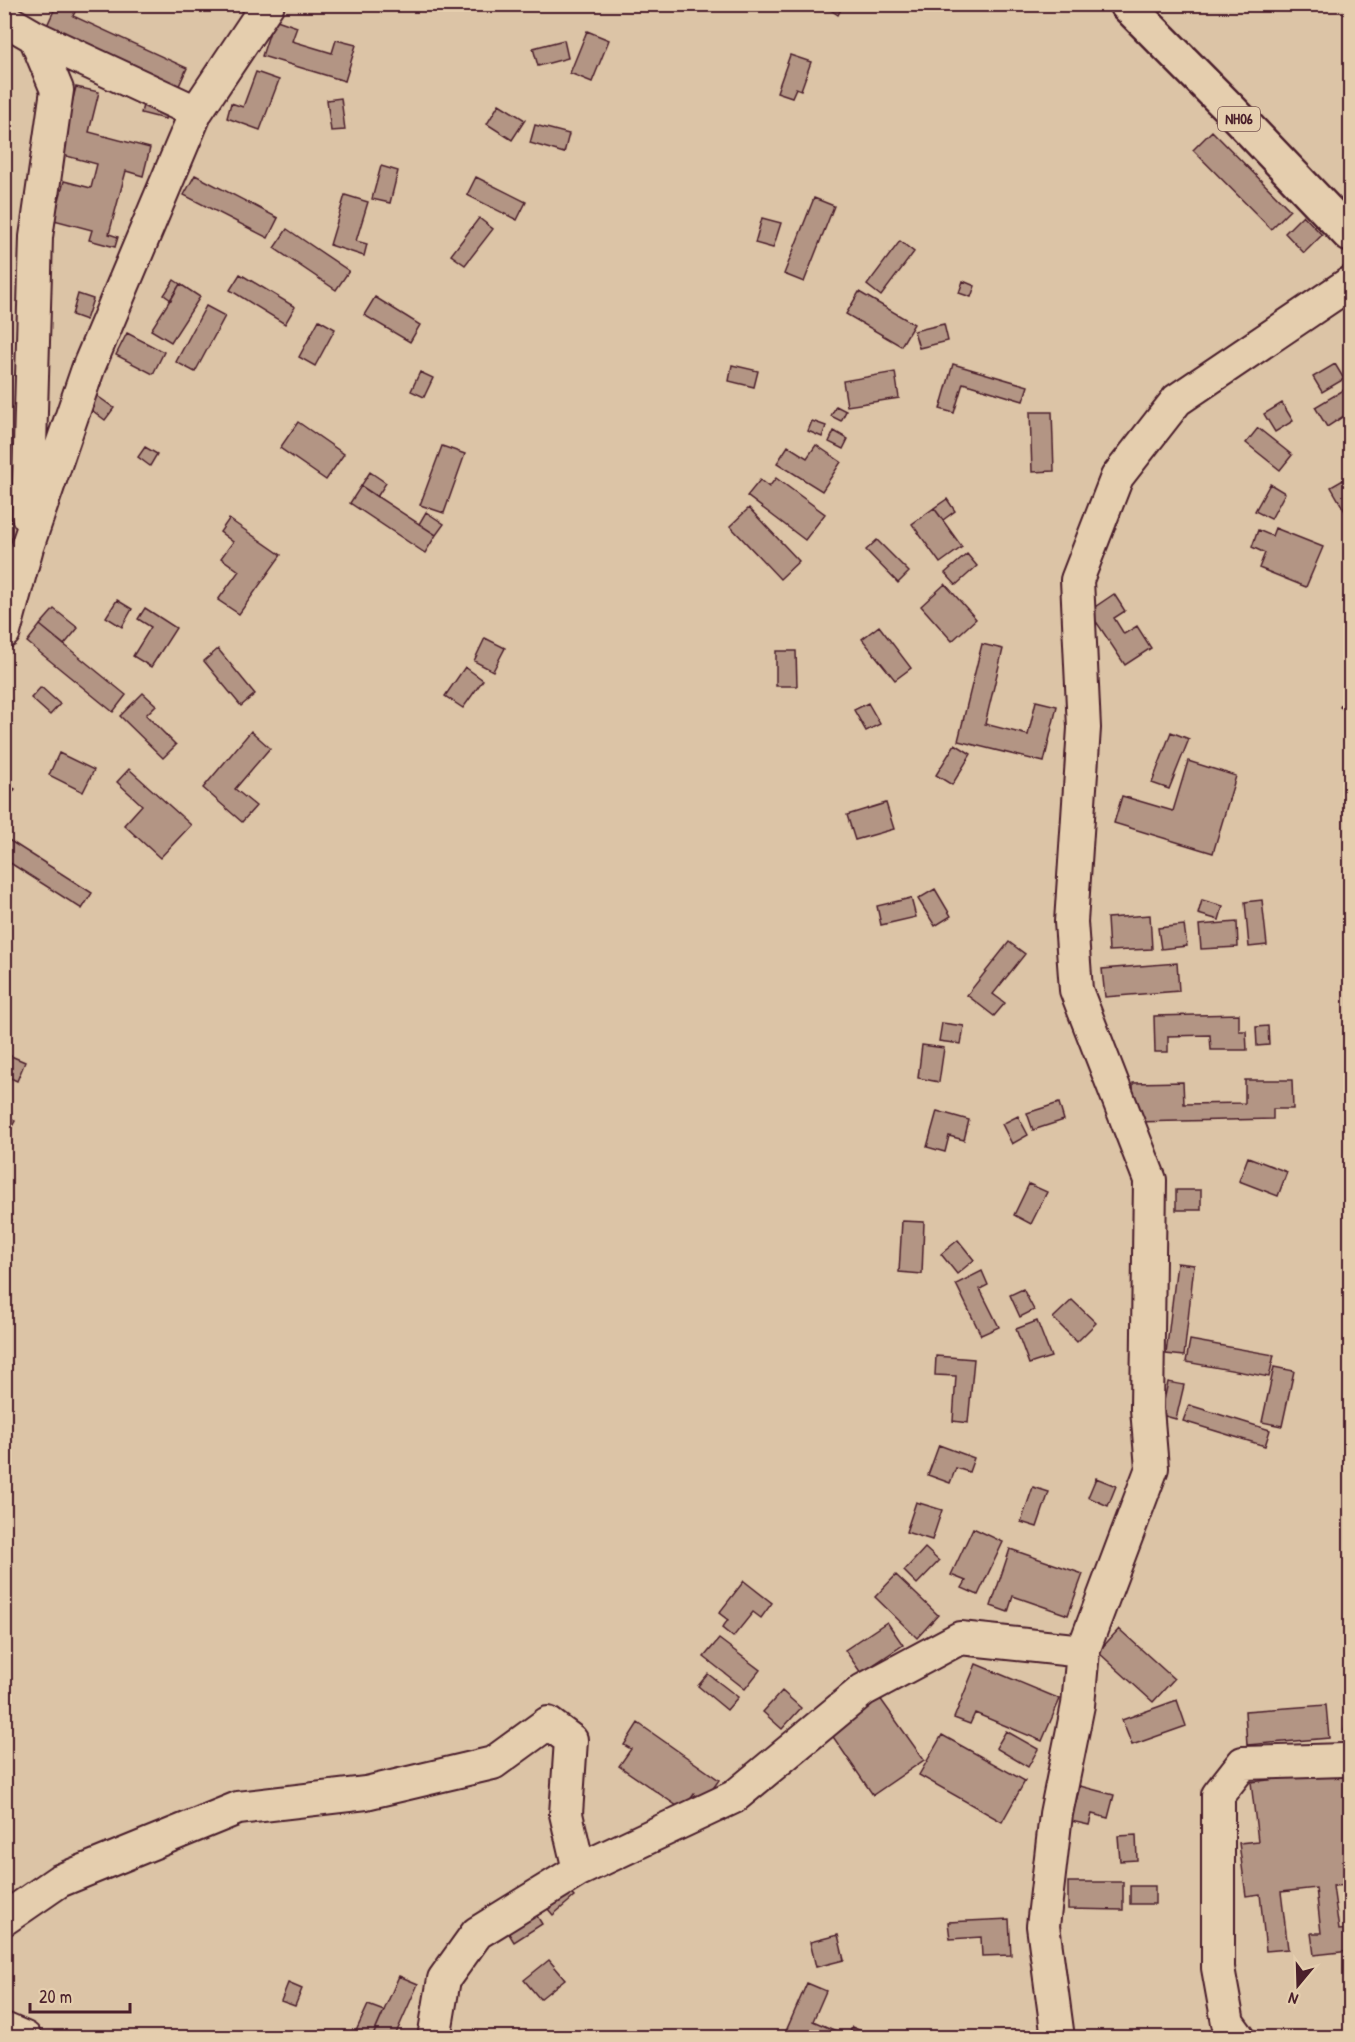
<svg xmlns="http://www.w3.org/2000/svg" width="1355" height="2042" viewBox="0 0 1355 2042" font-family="'Patrick Hand',sans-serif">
<rect width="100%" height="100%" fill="#dcc4a6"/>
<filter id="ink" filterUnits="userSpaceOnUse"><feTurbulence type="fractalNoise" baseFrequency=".0167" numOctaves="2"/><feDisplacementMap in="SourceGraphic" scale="12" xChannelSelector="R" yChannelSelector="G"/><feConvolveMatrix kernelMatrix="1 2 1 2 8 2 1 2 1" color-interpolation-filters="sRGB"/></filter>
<g filter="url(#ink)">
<path fill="#b39584" stroke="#4a1f2b" stroke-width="1.5" d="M57 4H79L73 16 187 68 177 90 45 30Z
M822 4H844L838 15Z
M274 19 297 27 292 41 332 53 336 40 356 45 345 81 262 56Z
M587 31 609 40 592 82 570 73Z
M564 40 568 58 538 66 533 48Z
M790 55 811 62 801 90 796 88 792 97 777 92Z
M256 72 279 80 260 130 227 118 231 103 243 107Z
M76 87 99 92 89 132 150 148 143 176 126 171 109 234 118 237 115 247 89 240 92 230 54 220 64 181 91 188 97 164 59 154Z
M341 98 345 130 331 131 327 100Z
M144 101 168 107 165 119 141 113Z
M499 104 525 120 512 140 487 124Z
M535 125 569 134 564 153 530 143Z
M1212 131 1290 210 1271 229 1193 150Z
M381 166 398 171 390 203 372 199Z
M195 175 278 218 268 238 184 195Z
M476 177 526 202 517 220 467 195Z
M345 195 368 202 356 241 367 244 364 256 330 245Z
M814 198 834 206 804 282 784 274Z
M1303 215 1322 235 1304 253 1285 233Z
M479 218 493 229 465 265 451 255Z
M762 218 781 223 773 248 755 243Z
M287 229 349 271 336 290 274 248Z
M900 241 914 252 881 296 867 285Z
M240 274 295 307 285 324 230 290Z
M174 280 180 284 171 300 164 295Z
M963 281 975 286 971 297 959 293Z
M180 284 200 297 171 342 151 330Z
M859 292 914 324 901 346 846 314Z
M78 294 93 299 86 320 72 315Z
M375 297 420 325 410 342 364 315Z
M206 306 225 316 195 372 176 362Z
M319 320 335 329 315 366 299 357Z
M944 324 948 341 919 348 914 331Z
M127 333 164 352 153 374 116 355Z
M953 364 1028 386 1023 401 963 383 954 413 940 409Z
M1335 364 1344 379 1322 392 1313 377Z
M732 365 758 371 754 387 729 381Z
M420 372 433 378 424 397 411 391Z
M895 372 899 398 847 406 843 381Z
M1347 388 1350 394V412L1327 427 1315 407Z
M93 393 114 408 105 420 85 405Z
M1282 403 1293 421 1275 432 1264 414Z
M836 406 846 411 841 421 831 416Z
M1030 412H1052L1054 471 1032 472Z
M812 421 826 426 822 437 808 431Z
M298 422 344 454 326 480 280 448Z
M1258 428 1292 455 1280 470 1246 443Z
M834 431 848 439 843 449 829 442Z
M816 445 841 462 822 491 777 463 788 446 807 458Z
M442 446 465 454 444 513 420 505Z
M145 447 157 454 150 466 138 457Z
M370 472 386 483 377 497 361 486Z
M1350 476V520L1331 487Z
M776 478 825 514 805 540 747 496 760 480 769 487Z
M1270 484 1285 493 1271 519 1255 511Z
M361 486 436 535 425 553 350 503Z
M947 499 955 511 943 520 934 508Z
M749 508 799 561 780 579 730 526Z
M934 508 962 547 940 563 912 524Z
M426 512 444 524 436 535 419 524Z
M229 519 281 555 239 614 218 600 239 571 221 558 233 542 220 532Z
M1275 528 1323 547 1306 587 1259 568 1265 553 1252 547 1258 530 1272 536Z
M877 540 909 572 898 583 866 550Z
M967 554 977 566 956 585 945 573Z
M945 584 976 619 952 641 921 606Z
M1114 594 1125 611 1114 618 1124 634 1137 626 1151 648 1125 665 1089 611Z
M117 600 132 609 122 627 106 617Z
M145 608 176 628 151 667 133 656 151 627 138 619Z
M54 609 78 628 64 645 40 625Z
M40 625 126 695 113 712 27 642Z
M879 626 911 668 895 680 862 639Z
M485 638 505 648 493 671 474 661Z
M982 644 1003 649 985 724 1028 735 1036 701 1057 706 1044 762 958 741Z
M218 649 255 694 241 706 204 661Z
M776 651H796L797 686H776Z
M465 667 483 680 463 708 445 696Z
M41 687 60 704 50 715 31 698Z
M1350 689V713L1340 707Z
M143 693 156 705 146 715 176 745 163 758 120 716Z
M868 703 880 724 866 731 854 710Z
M251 731 270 748 235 789 256 806 242 822 203 788Z
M1171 732 1189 739 1169 789 1152 783Z
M955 744 971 754 952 785 936 775Z
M59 753 94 770 83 792 49 775Z
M1188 761 1236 776 1213 853 1114 823 1122 796 1173 811Z
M129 769 191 825 160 858 124 825 142 805 117 782Z
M4 783 15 789 4 805Z
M886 803 894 829 855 840 847 815Z
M4 837 92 893 82 909 4 859Z
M935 889 951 916 935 926 918 899Z
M911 898 916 917 881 925 877 906Z
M1202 900 1223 906 1219 920 1198 914Z
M1262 900 1267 945 1249 947 1245 902Z
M1150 915 1152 949 1109 951 1107 918Z
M1237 922 1238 947 1201 949 1199 925Z
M1184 925 1187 946 1161 949 1158 928Z
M1009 942 1025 954 993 994 1005 1003 994 1016 967 995Z
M1177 963 1179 991 1105 997 1102 969Z
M1239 1014V1031H1246L1247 1050H1211L1210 1035 1168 1036V1052H1155L1154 1016Z
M942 1023 964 1026 961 1044 939 1041Z
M1268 1026 1269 1045 1257 1046 1256 1027Z
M922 1045 944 1048 939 1082 918 1078Z
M4 1053 25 1062 17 1081 4 1075Z
M1245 1080H1292L1293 1109H1273V1119L1134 1122 1133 1083 1183 1082 1184 1104 1245 1103Z
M1059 1103 1064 1120 1033 1130 1027 1113Z
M937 1111 969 1120 964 1140 949 1136 945 1152 927 1147Z
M4 1116 15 1121 4 1141Z
M1018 1116 1028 1135 1012 1144 1002 1124Z
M1248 1157 1287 1172 1278 1196 1239 1181Z
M1029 1184 1047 1192 1031 1224 1014 1215Z
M1176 1190H1201V1210H1176Z
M4 1215 12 1220 4 1231Z
M902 1221 924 1222 922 1274 899 1272Z
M958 1240 974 1260 957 1274 941 1254Z
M1177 1263 1194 1265 1184 1356 1166 1354Z
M982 1271 988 1285 980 1289 999 1327 981 1335 956 1284Z
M1023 1289 1034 1310 1020 1317 1010 1295Z
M1072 1300 1096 1323 1077 1342 1053 1318Z
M1037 1321 1051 1357 1029 1364 1016 1329Z
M1190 1340 1274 1355 1269 1377 1186 1362Z
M936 1356 974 1359 968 1423 953 1421 956 1376 935 1375Z
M1274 1367 1294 1371 1282 1426 1262 1422Z
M1168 1382 1184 1385 1176 1419 1161 1415Z
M1189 1405 1270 1430 1265 1446 1183 1421Z
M939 1445 974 1458 969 1472 956 1468 950 1483 928 1475Z
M1096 1478 1116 1486 1108 1506 1088 1497Z
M1033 1487 1049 1492 1037 1527 1021 1522Z
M916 1502 942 1510 932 1540 906 1532Z
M973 1528 1003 1542 978 1595 962 1588 966 1581 951 1575Z
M925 1548 939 1561 917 1584 904 1571Z
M1010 1549 1083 1574 1068 1615 1013 1596 1008 1612 991 1606Z
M896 1575 938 1615 917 1638 875 1597Z
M744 1581 772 1603 761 1618 753 1612 733 1637 722 1628 728 1620 719 1613Z
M887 1622 903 1645 861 1673 845 1650Z
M1119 1629 1174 1679 1153 1702 1098 1652Z
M719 1639 760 1670 745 1689 704 1657Z
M976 1664 1060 1699 1042 1741 975 1713 970 1724 954 1718Z
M708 1674 738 1697 727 1710 698 1686Z
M782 1691 801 1708 782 1729 763 1712Z
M877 1694 924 1760 873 1795 827 1728Z
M1177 1700 1186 1726 1132 1745 1122 1720Z
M1326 1705 1329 1738 1247 1745 1245 1711Z
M1350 1708V1732L1344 1731Z
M638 1723 719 1780 704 1801 694 1794 683 1810 619 1766 631 1749 624 1745Z
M1006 1731 1038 1749 1028 1767 996 1748Z
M942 1735 1025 1781 1002 1822 919 1775Z
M1346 1771 1350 1807V1885L1333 1886 1339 1930 1350 1929V1951L1314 1955 1311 1933H1321L1316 1888 1281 1892 1288 1949 1266 1951 1260 1894 1246 1896 1239 1843 1258 1841 1251 1782Z
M1080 1786 1114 1795 1108 1818 1092 1814 1089 1825 1071 1821Z
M1136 1835 1137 1860 1120 1861 1118 1836Z
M1068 1882H1123V1910L1068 1909Z
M564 1886 574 1897 553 1915 543 1903Z
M1130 1886H1155V1904H1130Z
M534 1911 542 1924 514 1942 506 1929Z
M1009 1919 1011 1955 982 1956 981 1937 950 1939 948 1922Z
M838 1935 844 1960 816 1967 810 1942Z
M549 1960 565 1979 540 1999 524 1980Z
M1350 1967V1979L1344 1974Z
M399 1976 418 1984 394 2038H372Z
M288 1983 302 1989 295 2006 281 2001Z
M807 1983 826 1991 813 2021 848 2036 852 2027 864 2032 862 2038H783Z
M368 2005 384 2011 372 2038 356 2031Z"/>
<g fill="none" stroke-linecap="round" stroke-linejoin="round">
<g stroke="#4a1f2b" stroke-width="36">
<path id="street" d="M4 19 35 37 57 90 36 237 28 516
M35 37 196 112
M4 632 27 547 89 366 196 112 268 4
M4 1919 59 1881 238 1808 366 1793 493 1763 548 1723 571 1740 566 1814 579 1870
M4 2029 25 2038
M434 2038 444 1979 477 1933 579 1870 734 1797 863 1690 960 1638 1083 1651
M1058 2038 1043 1926 1056 1814 1078 1705 1083 1651 1152 1468 1147 1409 1150 1180 1076 990 1071 922 1084 728 1077 580 1117 477 1177 400 1350 283
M1239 2038 1228 2023 1218 1968V1795L1243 1763 1343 1760"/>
</g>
<g stroke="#4a1f2b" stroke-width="38">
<path id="primary" d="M1126 4 1229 108 1350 235"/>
</g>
<use href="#street" stroke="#e5ceae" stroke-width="32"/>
<use href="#primary" stroke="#e5ceae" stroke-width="33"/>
</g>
</g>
<g text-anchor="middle" stroke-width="4.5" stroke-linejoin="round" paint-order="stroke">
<rect fill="#e5ceae" stroke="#785452" stroke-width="1.5" x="1218" y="107" width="42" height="24" rx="4.5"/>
<g font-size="15" font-weight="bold" fill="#4a1f2b">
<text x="1239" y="124">NH06</text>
</g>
</g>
<rect width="1355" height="2042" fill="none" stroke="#e5ceae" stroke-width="24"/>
<rect x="12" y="12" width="1331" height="2018" fill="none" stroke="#4a1f2b" stroke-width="2" filter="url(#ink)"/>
<g transform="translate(1298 1985) rotate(199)" stroke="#e5ceae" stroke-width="4.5" paint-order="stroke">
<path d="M0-4.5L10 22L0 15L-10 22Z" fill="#4a1f2b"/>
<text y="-9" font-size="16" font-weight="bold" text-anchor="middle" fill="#4a1f2b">N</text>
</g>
<path d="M30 2003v9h100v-9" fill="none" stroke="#4a1f2b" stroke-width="3"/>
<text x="39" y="2003" font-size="18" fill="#4a1f2b" stroke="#e5ceae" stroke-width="4.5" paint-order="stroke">20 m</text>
</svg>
